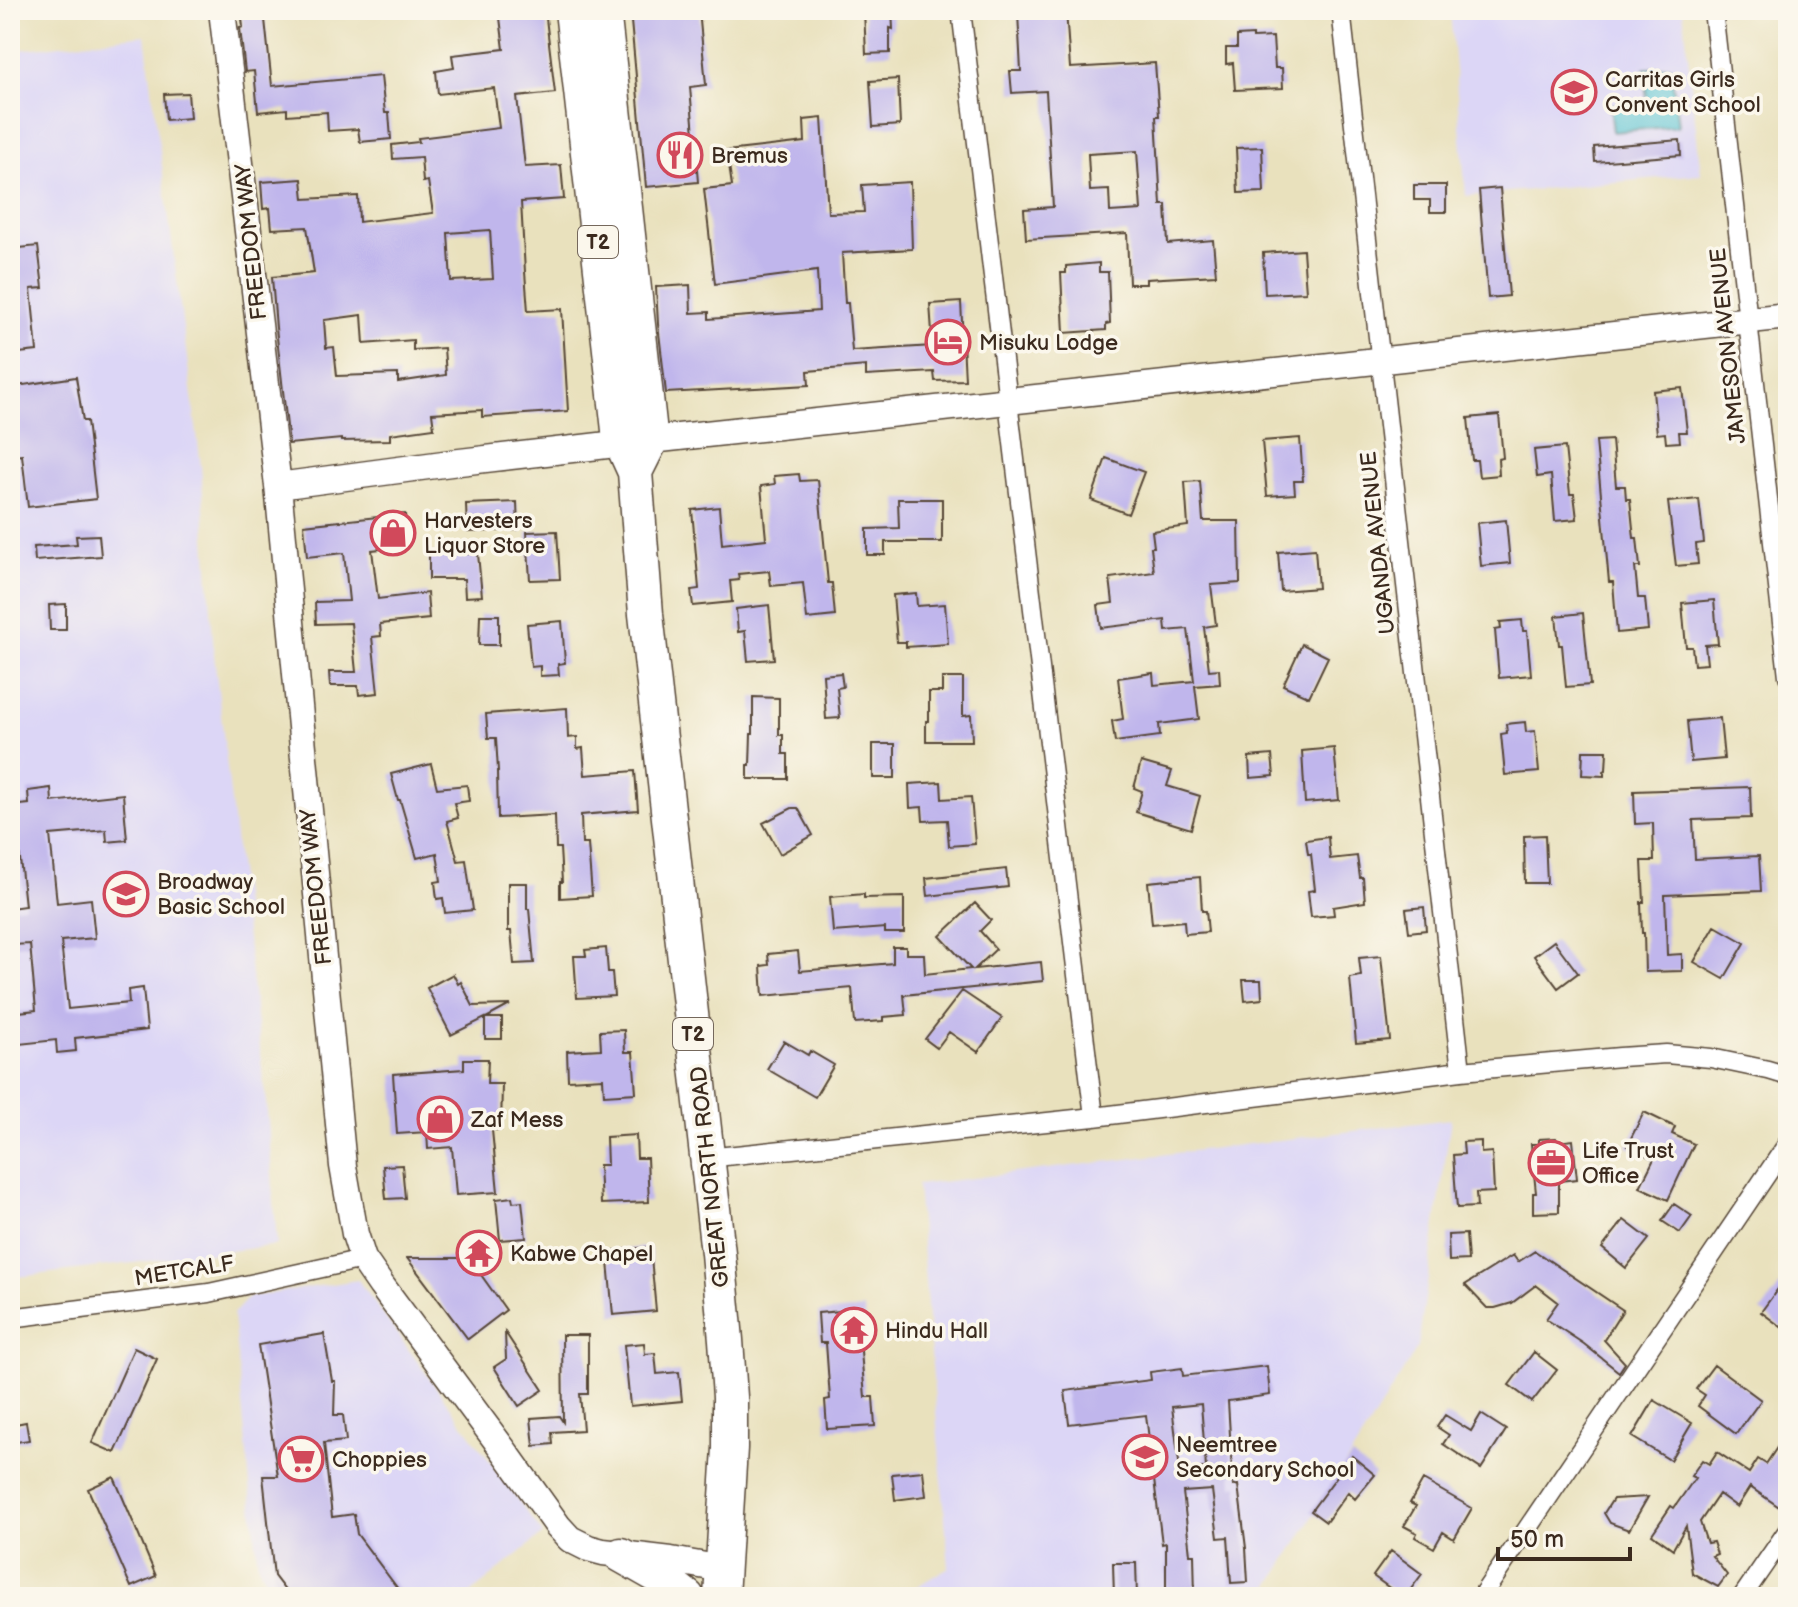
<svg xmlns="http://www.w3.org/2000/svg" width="1798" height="1607" viewBox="0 0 1798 1607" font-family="'Balsamiq Sans',sans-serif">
<rect width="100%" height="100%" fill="#fbf7ec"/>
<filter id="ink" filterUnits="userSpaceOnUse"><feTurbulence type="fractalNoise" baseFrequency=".0125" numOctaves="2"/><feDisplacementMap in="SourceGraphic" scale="16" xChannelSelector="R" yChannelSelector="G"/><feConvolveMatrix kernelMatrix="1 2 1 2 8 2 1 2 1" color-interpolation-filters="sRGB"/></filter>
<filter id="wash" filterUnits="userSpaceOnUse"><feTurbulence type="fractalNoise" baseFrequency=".006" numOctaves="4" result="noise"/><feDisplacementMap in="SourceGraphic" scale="32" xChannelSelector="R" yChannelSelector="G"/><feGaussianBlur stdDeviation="1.8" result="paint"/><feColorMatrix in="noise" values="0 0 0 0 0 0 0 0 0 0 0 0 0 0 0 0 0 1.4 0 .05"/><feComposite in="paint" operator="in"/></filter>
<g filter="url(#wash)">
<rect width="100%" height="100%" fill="#e9e1bd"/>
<path fill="#dcd6f6" d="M1450 10H1683L1701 174 1466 196Z
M145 35 201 466 214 655 268 1120 277 1245 10 1278V51Z
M1451 1119 1418 1347 1263 1597H899L949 1567 917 1185Z
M358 1280 543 1534 466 1597H274L258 1565 233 1314 249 1297Z"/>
<path fill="#58c2d4" stroke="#4a7679" stroke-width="2" d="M1671 66 1678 126 1613 132 1610 105 1647 101 1644 69Z"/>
<g id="blocks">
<path fill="#c0b6ec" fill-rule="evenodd" d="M241 10H264L272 86 381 76 385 113H389L391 139 360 142 358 129 328 131 327 112 287 115V109L258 112 254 71 245 72 240 28 243 27Z
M499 10H545L555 93 517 97 525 167 561 165 564 199 521 202 525 272 528 311 562 309 568 411 482 417V410L432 413 434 428 390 434V440L341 441V439L289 444 276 328 272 277 314 273 307 227 272 229 270 208 263 209 261 182 302 179 304 199 358 196 359 222 433 213 428 181 423 182 421 157 393 159 392 145 419 142 418 138 499 128 494 88 438 94 436 71 454 68 452 55 504 49ZM490 230 493 279 451 281 448 233ZM362 315 364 344 413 340V350L444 348 446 375 398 382V374L337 376 334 347 326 348 324 320Z
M630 10H699L706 85 690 87 698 182 646 187Z
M864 10H892L893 29 890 28V53L866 54Z
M1066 10 1070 68 1155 63 1159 116H1156L1161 205H1166L1168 244 1213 240 1216 275 1146 279V284H1129L1127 233 1026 239 1024 209 1053 207 1046 91 1012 93 1010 71H1021L1018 13ZM1137 151 1141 210 1110 212 1109 190 1090 191 1088 154Z
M1253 35V38L1273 37 1275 68H1282L1283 88 1235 90 1233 63 1226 64V48H1237V36Z
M898 79 900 125 873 127 870 81Z
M188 93 190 118 166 120 164 94Z
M822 118 828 213 864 212 862 185 910 182 912 249 842 253 845 303H848L852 351 933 346 930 304 961 302 965 380 935 381 934 372 866 376V366L808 371 809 385 666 393 658 324 656 287 690 285 691 313 709 312V319L819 311 817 271 715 284 704 189 732 186 727 151 805 142 804 120Z
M1680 140 1681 155 1595 162 1594 147Z
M1262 147 1264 192 1238 193 1236 148Z
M1414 185H1446V212H1430V200H1414Z
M1500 188 1509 296 1488 298 1479 190Z
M38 246 43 288 31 289 37 351 10 354V249Z
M1303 250 1306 292 1265 294 1263 253Z
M1099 263V272H1108L1110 323 1106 324V330L1064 333 1061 273H1066V266Z
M76 377 83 421H87L96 499 28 507 22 455 10 457V387Z
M1682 388 1687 432H1679L1680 442 1666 443 1665 433 1657 434 1653 391Z
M1499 415 1503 458 1498 459 1499 475 1479 477 1477 460H1472L1468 418Z
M1300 438 1303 481H1294L1295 494 1267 496 1262 441Z
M1612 440 1616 486H1625L1626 499H1630L1634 538H1637L1640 567H1635L1638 598H1645L1648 630 1617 633 1613 582H1609L1596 441Z
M1565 447 1570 494H1574L1577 519 1555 521 1551 475 1537 477 1534 450Z
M1106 458 1144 472 1128 514 1091 500Z
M799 474 800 481 818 480 828 583H832L835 616 807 619 803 583 771 586 769 571 738 574 739 580 730 581 732 602 693 606 691 590 699 589 692 510 719 507 722 544 766 539 761 486 775 484 774 476Z
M1200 481 1203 521H1239L1240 583 1211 585 1216 625 1204 627 1209 670 1219 669 1220 684 1195 686 1199 719 1159 724 1160 736 1115 742 1112 721 1123 719 1118 678 1153 673 1154 685 1194 681 1188 629 1166 631 1165 620 1101 628 1098 605 1113 603 1110 578 1154 572 1151 547H1154L1152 531 1188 526 1185 482Z
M898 499H942V542H885V555H867V529L899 528Z
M1699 499 1704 543 1696 544 1698 564 1676 566 1668 502Z
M517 502 518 530 467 532 466 504Z
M405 514 408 546 372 550 378 599 427 593 429 619 380 624 381 636 372 637 378 693 359 695 358 686H330L329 672H356L351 623 316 624 315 602 349 601 344 553 307 557 304 525Z
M1506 520 1510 563 1481 566 1477 523Z
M557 531 560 579 530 580 527 532Z
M99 535 101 556 35 561 34 547 77 544 76 536Z
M1315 549 1318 588 1281 591 1278 552Z
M429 553 478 554 482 596 465 597 464 579H429Z
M916 593 917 606 945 604 948 644 906 647V642H897L893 595Z
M1714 600 1718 644 1705 645 1707 664 1694 665 1692 647H1686L1682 603Z
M66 604V630H50L49 605Z
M769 605 774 659 748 661 745 631 738 632 736 609Z
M1583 613 1590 685 1566 687 1562 645H1559L1556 616Z
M480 615H499V645H479Z
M1522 620 1523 631H1527L1531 675 1499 678 1495 630 1501 629 1500 622Z
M562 621 565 663 558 664 559 675 540 676V666L531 667 527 624Z
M1302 644 1328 657 1309 697 1283 685Z
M841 673 843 687 837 688 840 718 826 719 823 675Z
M942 678H963V716L971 715 972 741H926V721H929V692H942Z
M753 697 779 698V735H783V754H788V779H748V765H750L751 734H753Z
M567 708 568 738 577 737V749L583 748 585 775 635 771 638 810 581 815 582 844H588L592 896 560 898V882H562L560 848H556L555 815 498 818 497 771H498L496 738H488L486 714Z
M1720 718 1724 759 1691 762 1687 721Z
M1525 722 1526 732 1535 731 1539 772 1505 775 1501 734 1507 733 1506 724Z
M873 744H895V778H873Z
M1334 748 1339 800 1305 803 1302 751Z
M1583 751H1607L1606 770 1604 771V776L1582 775Z
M1272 755 1274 776 1250 778 1249 757Z
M1141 762 1172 771 1167 786 1200 796 1191 829 1136 812 1142 791 1134 788Z
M431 764 437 788 467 785 469 801 454 803 458 818 447 821 458 861 466 860 473 910 445 913 443 898 437 899 435 882 441 881 437 853 417 858 400 800H398L391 774Z
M941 782 942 799 971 797 975 844 949 846 947 820 923 821 922 807 910 808 909 784Z
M1750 787 1751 818 1693 820 1695 859 1759 856 1761 891 1665 895 1667 955 1682 954V971L1645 972 1644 933H1642L1641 902H1644L1642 861H1654L1653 823 1635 824 1634 791Z
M51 788 52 802 123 794 127 840 107 842 106 830 50 835 57 903 91 899 95 938 61 941 68 1009 129 1003 128 990 143 988 147 1030 75 1038 76 1051 57 1053 56 1040 10 1045V1013L36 1010 30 944 12 945 10 908 25 906 18 840H10V806L29 804 28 791Z
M792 808H798L813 835 780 854 763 823Z
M1545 835 1547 883H1525L1524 836Z
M1328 837 1330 859 1357 856 1360 878H1363L1365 902 1333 907 1334 915 1311 917 1308 891 1315 890 1311 854H1308L1306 840Z
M1006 869 1008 887 928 896 926 878Z
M1200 877 1202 911H1206L1208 932 1185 934 1184 921 1152 924 1148 882Z
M508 883H527V909H529L534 963 514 964 511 931H508Z
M864 894V898L904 897V933H885V928L833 932 830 897Z
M975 903 991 920 980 931 996 949 975 969 1041 962 1043 981 904 995 906 1015 883 1017V1021L855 1023 852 988 763 996 761 966 769 965 768 954 798 951 800 971 893 963V947H906V954H924L925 974 971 969 940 936Z
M1424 907 1426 930 1409 932 1406 909Z
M1715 926 1745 943 1724 979 1694 962Z
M1554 941 1578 973 1558 988 1534 956Z
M606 948 608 972H612L614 996 577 998 574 956H586L585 950Z
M1381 956 1390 1040 1356 1043 1350 978 1361 976 1359 958Z
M453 974 458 984 461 982 473 1006 510 1005 486 1018H502V1039H485V1018L451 1035 427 988Z
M1243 980H1261L1262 999 1245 1001Z
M962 991 1002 1018 978 1052 949 1032 937 1048 925 1039Z
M624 1030 625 1052H633L636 1093 604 1095 603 1078 568 1080 567 1051 601 1049 600 1031Z
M784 1041 808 1055 810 1051 834 1065 815 1097 767 1069Z
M464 1059H488L487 1084H502L501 1130H492L498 1192 456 1195 452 1147 428 1149 427 1132 397 1134 393 1074 464 1069Z
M1644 1112 1675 1127 1672 1134 1694 1144 1668 1200 1640 1187 1654 1159 1627 1146Z
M636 1135 637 1158H647L649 1202 601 1204 599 1165H607L606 1137Z
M1556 1138 1557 1142 1573 1140 1577 1179 1559 1181V1212L1533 1213V1193H1536L1531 1144H1539V1139Z
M1481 1141V1153L1492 1152 1494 1192 1476 1193 1477 1207 1457 1208 1453 1155 1464 1154 1463 1142Z
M402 1165 405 1198 386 1199 383 1166Z
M512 1197 513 1202 522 1201 526 1238 500 1240 496 1199Z
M1674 1204 1692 1216 1680 1233 1662 1221Z
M1624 1220 1649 1239 1626 1268 1602 1248Z
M1466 1234 1468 1260 1449 1261 1448 1235Z
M650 1247 656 1311 613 1315 607 1251Z
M1535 1251 1623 1310 1604 1340 1625 1363 1619 1372 1584 1344 1546 1319 1558 1302 1536 1285 1512 1303 1495 1308H1487L1465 1285 1513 1255 1518 1262Z
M407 1258H469L506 1310 468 1339Z
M1788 1275V1332L1761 1312Z
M864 1309 866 1340H860L865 1397H873L875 1426 827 1429 825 1400 830 1399 826 1343H820L818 1313Z
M505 1332 543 1390 519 1406 494 1367 506 1359Z
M324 1334 332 1381H335L334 1415H343L346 1441 324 1443 332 1517 354 1514 357 1534 404 1597H290L274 1576 263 1476H278L258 1345Z
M562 1335H588V1394H580L583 1430 552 1432 553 1444 534 1446 531 1418 559 1416 563 1422Z
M644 1343 645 1354 655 1353 657 1374 679 1372 682 1401 630 1406 624 1345Z
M134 1348 157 1359 115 1453 92 1443Z
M1534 1352 1557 1370 1532 1402 1509 1385Z
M1714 1365 1761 1400 1736 1434 1698 1406 1705 1395 1696 1389Z
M1267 1366 1270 1395 1228 1401 1233 1486 1238 1485 1246 1548 1248 1582 1231 1583 1228 1537 1218 1538 1212 1490 1183 1492 1190 1554H1194L1195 1597H1166V1543L1162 1544 1146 1415 1069 1424 1065 1391 1151 1380 1150 1372 1182 1368 1183 1376ZM1201 1404 1206 1468 1180 1470 1172 1407Z
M1654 1400 1692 1423 1670 1460 1632 1437Z
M1481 1414 1506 1430 1481 1469 1443 1444 1449 1435 1437 1427 1445 1415 1471 1431Z
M26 1422 29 1440 10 1443V1425Z
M1788 1431V1513L1750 1487 1737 1507 1719 1494 1700 1522 1707 1543 1713 1542 1717 1554 1712 1556 1727 1575 1718 1587 1692 1573 1686 1526 1673 1549 1652 1534 1671 1506 1674 1508 1695 1478 1691 1476 1702 1460 1709 1464 1717 1452 1749 1473 1758 1459 1766 1464Z
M1352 1456 1375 1475 1355 1499 1348 1492 1326 1522 1311 1511Z
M923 1471 926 1496 895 1500 892 1474Z
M114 1477 156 1576 131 1587 88 1489Z
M1423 1480 1472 1508 1454 1539 1443 1532 1434 1548 1415 1537 1417 1533 1404 1526 1416 1506 1410 1503Z
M1648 1497 1629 1530 1610 1523 1604 1513 1613 1499Z
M1391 1551 1422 1574 1405 1597H1402L1373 1576Z
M1113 1563H1136L1137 1597H1114Z"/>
</g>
</g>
<g filter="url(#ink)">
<use href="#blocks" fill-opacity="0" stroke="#554536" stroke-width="2"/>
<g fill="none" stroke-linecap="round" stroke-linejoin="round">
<g stroke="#554536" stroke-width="21">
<path id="street" d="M961 10 1094 1117
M1341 10 1461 1071
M1713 10 1788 676
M707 1158 1094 1117 1461 1071 1620 1057 1666 1054 1711 1058 1768 1070 1788 1076
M10 1318 209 1293 363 1259
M1481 1597 1788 1143
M1742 1597 1788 1530"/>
</g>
<g stroke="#554536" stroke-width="29">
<path id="secondary" d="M222 10 278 486 343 1166 355 1234 363 1259 381 1285 505 1452 558 1526 570 1539 588 1548 603 1552 671 1560 723 1569
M278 486 451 463 651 440 1788 316"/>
</g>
<g stroke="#554536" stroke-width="37">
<path id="highway" d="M572 10 620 439 635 472 646 614 718 1253 726 1340 730 1397V1448L721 1597
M603 10 650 433 651 440 635 472
M621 1555 665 1580 687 1597"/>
</g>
<use href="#street" stroke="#fff" stroke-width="18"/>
<use href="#secondary" stroke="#fff" stroke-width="26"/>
<use href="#highway" stroke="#fff" stroke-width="34"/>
</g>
</g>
<defs>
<g id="school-ring" transform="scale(2.3)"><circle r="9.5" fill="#fbf7ec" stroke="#d1495b" stroke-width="1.5"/><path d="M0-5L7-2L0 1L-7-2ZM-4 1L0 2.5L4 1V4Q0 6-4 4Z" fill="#d1495b"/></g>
<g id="restaurant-ring" transform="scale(2.3)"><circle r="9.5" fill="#fbf7ec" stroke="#d1495b" stroke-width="1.5"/><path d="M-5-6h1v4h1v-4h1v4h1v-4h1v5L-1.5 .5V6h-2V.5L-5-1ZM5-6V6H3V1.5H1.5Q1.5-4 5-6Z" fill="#d1495b"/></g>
<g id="hotel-ring" transform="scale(2.3)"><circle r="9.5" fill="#fbf7ec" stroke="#d1495b" stroke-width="1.5"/><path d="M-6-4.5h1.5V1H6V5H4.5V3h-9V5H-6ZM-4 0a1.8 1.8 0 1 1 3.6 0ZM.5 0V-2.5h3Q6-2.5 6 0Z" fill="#d1495b"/></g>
<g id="shop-ring" transform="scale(2.3)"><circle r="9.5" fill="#fbf7ec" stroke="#d1495b" stroke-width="1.5"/><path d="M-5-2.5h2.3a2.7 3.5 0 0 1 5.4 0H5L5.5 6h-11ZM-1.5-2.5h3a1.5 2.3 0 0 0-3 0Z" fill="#d1495b"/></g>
<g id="office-ring" transform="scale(2.3)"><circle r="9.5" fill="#fbf7ec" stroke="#d1495b" stroke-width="1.5"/><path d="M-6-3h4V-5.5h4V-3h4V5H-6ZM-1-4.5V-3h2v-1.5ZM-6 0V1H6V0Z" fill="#d1495b"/></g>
<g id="temple-ring" transform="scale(2.3)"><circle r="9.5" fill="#fbf7ec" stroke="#d1495b" stroke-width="1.5"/><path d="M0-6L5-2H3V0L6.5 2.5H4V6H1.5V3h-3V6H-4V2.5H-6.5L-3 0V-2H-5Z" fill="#d1495b"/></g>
<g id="supermarket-ring" transform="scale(2.3)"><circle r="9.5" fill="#fbf7ec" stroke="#d1495b" stroke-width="1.5"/><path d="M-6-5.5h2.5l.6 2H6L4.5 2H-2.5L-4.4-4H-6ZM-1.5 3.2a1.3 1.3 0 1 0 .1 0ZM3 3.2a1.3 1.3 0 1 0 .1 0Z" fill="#d1495b"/></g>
</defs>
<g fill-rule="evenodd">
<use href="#school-ring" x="1574" y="92"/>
<use href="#restaurant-ring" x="680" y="155"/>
<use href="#hotel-ring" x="948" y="342"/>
<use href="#shop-ring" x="393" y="533"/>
<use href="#school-ring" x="126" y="894"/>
<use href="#shop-ring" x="440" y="1119"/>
<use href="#office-ring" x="1551" y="1163"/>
<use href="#temple-ring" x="479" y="1253"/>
<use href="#temple-ring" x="854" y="1330"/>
<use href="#school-ring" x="1145" y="1457"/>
<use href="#supermarket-ring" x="301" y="1459"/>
</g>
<g text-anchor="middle" stroke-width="7" stroke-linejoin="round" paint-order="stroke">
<g fill="#fbf7ec" stroke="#75685c" stroke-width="2">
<rect x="578" y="226" width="40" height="32" rx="6"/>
<rect x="673" y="1018" width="40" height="32" rx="6"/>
</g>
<g font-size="20" font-weight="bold" fill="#3b2a1e">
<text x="598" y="249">T2</text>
<text x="693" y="1041">T2</text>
</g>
<g font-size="22" fill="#3b2a1e" stroke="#fbf7ec" text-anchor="start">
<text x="1605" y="87">Carritas Girls<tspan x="1605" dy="25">Convent School</tspan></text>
<text x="711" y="163">Bremus</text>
<text x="979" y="350">Misuku Lodge</text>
<text x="424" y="528">Harvesters<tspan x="424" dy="25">Liquor Store</tspan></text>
<text x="157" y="889">Broadway<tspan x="157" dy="25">Basic School</tspan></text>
<text x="471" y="1127">Zaf Mess</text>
<text x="1582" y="1158">Life Trust<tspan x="1582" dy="25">Office</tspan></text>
<text x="510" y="1261">Kabwe Chapel</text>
<text x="885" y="1338">Hindu Hall</text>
<text x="1176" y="1452">Neemtree<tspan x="1176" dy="25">Secondary School</tspan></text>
<text x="332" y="1467">Choppies</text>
</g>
<g font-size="22" fill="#3b2a1e" stroke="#fbf7ec">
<text transform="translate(250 242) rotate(-96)" y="8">FREEDOM WAY</text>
<text transform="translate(1727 346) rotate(-96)" y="8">JAMESON AVENUE</text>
<text transform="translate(1377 543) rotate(-96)" y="8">UGANDA AVENUE</text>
<text transform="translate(315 887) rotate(-96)" y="8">FREEDOM WAY</text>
<text transform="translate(709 1177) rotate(-96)" y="8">GREAT NORTH ROAD</text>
<text transform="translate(184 1270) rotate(-9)" y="8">METCALF</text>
</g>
</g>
<rect width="1798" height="1607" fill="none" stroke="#fbf7ec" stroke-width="40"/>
<path d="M1498 1547v12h132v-12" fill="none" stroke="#3b2a1e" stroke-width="4"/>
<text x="1510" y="1547" font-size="24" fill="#3b2a1e" stroke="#fbf7ec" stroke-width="6" paint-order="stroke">50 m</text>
</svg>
